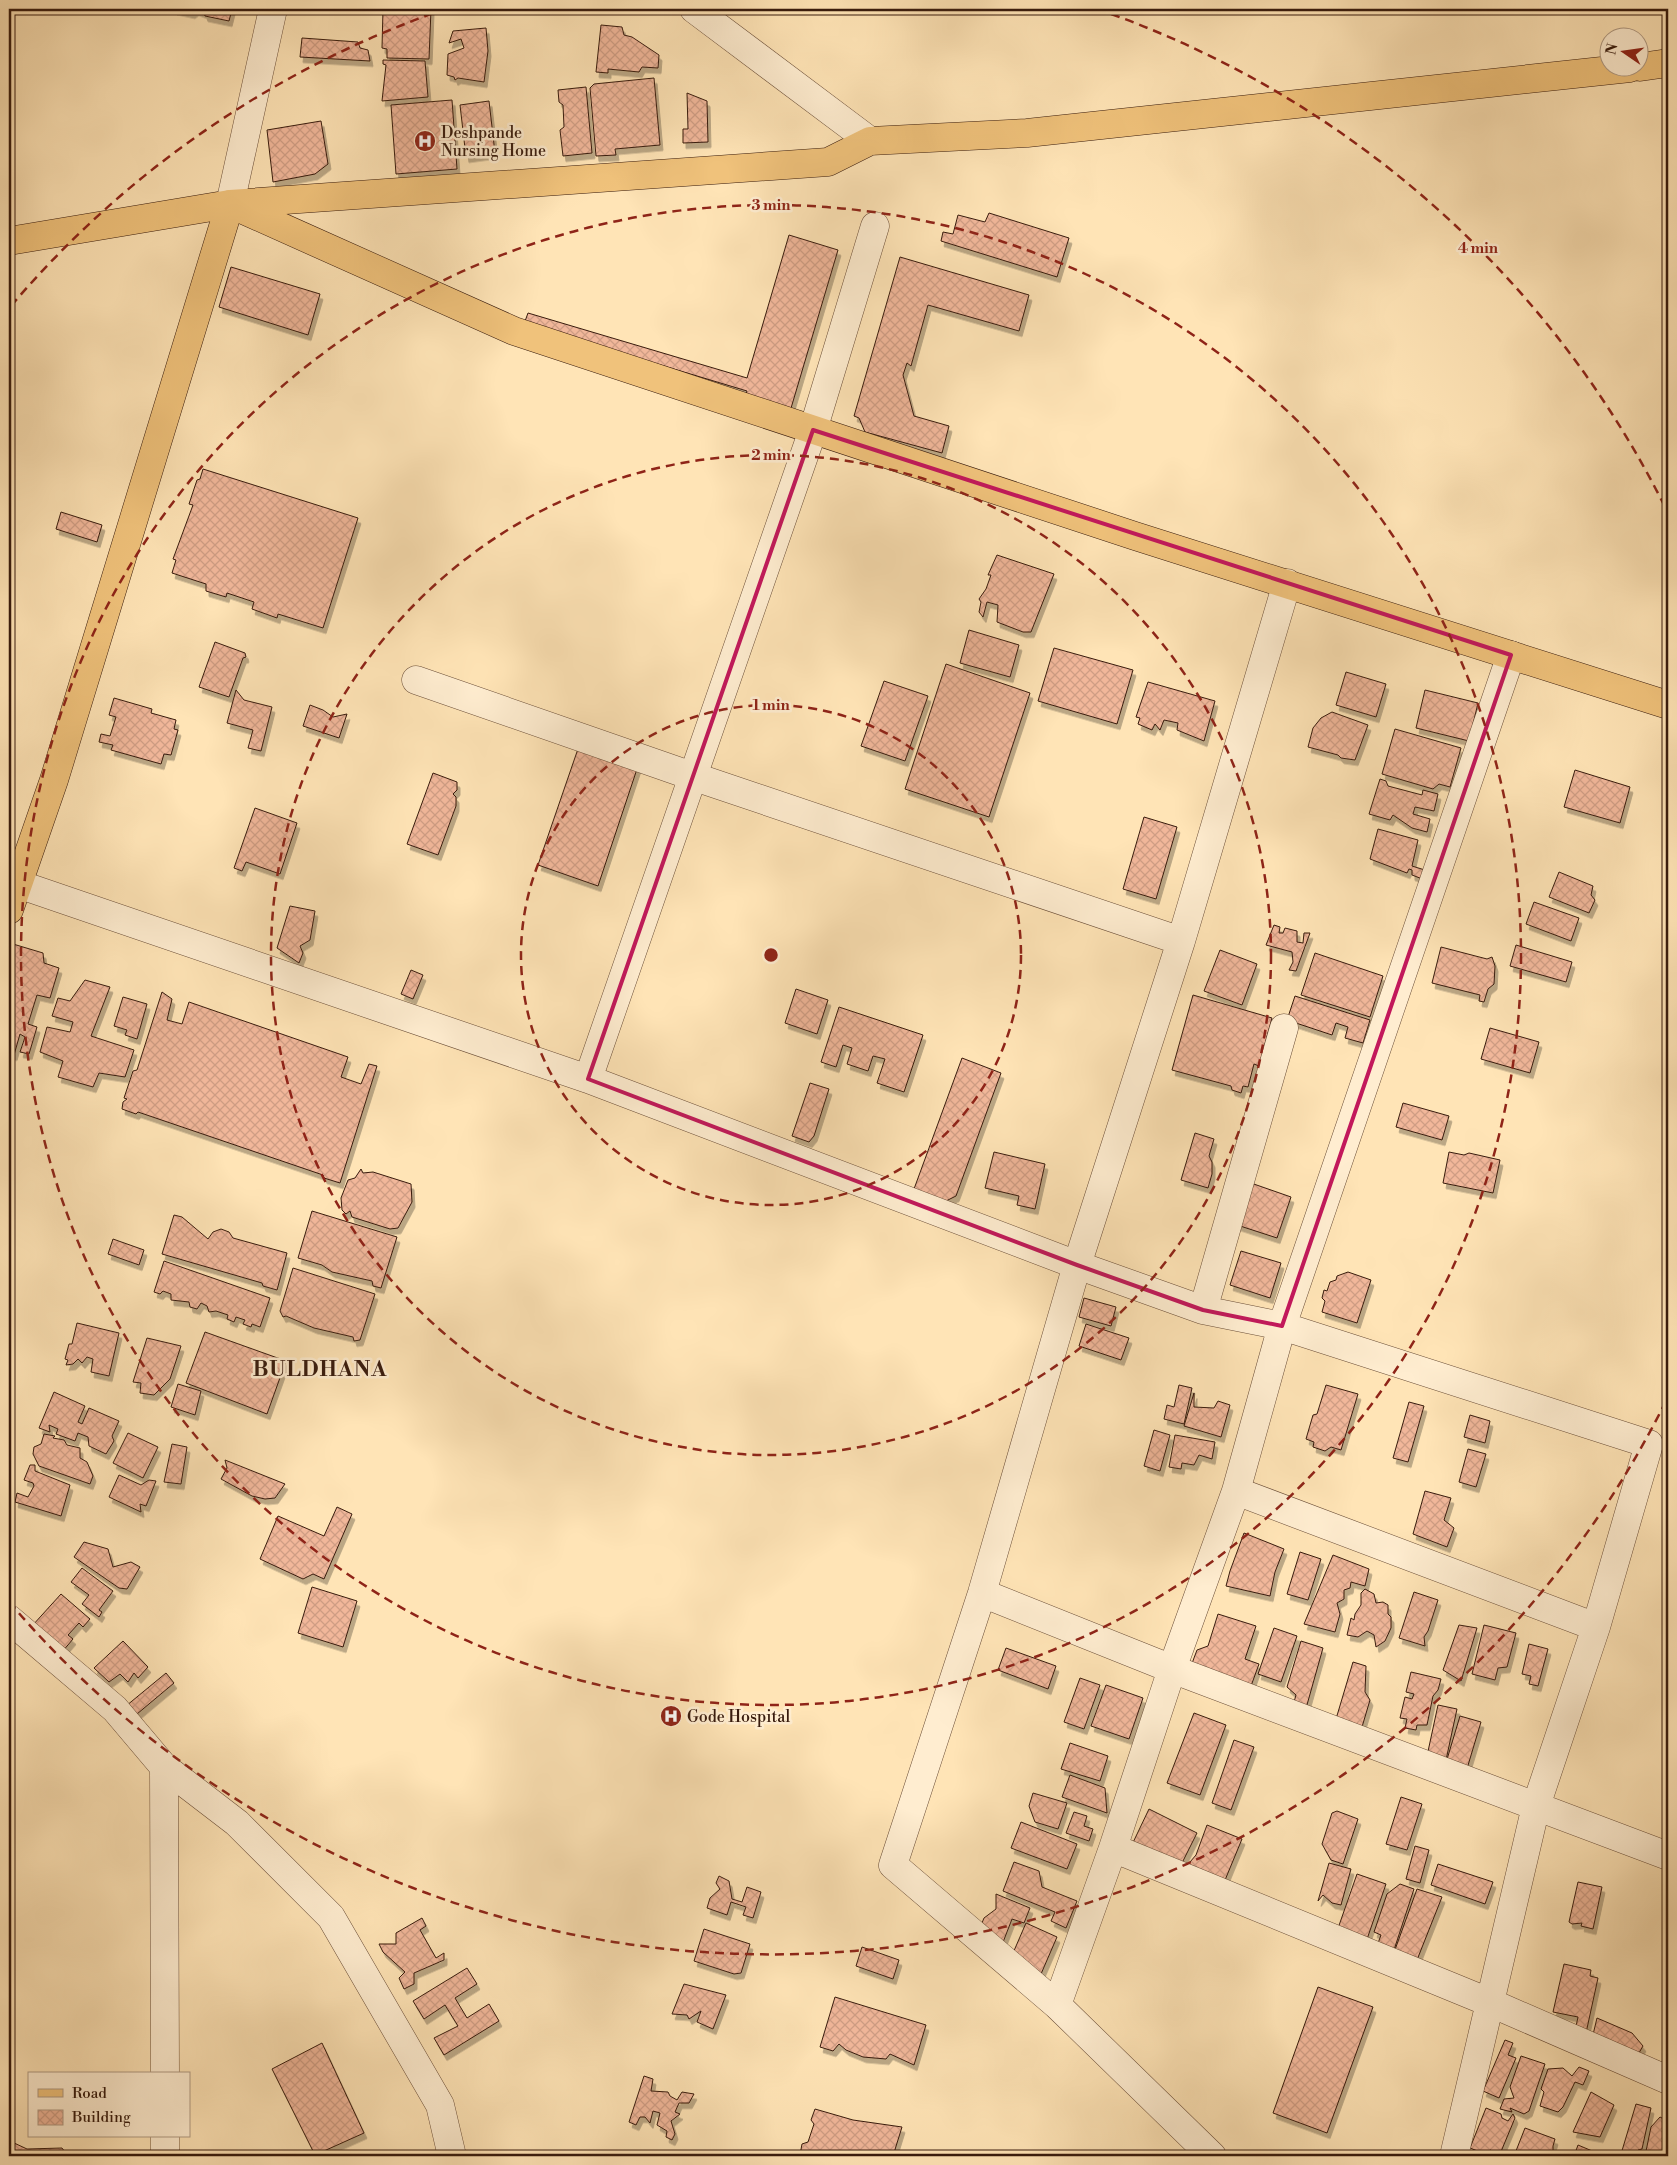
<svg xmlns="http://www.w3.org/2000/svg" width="1677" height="2165" viewBox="0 0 1677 2165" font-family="'Libre Bodoni',serif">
<defs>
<pattern id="building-cross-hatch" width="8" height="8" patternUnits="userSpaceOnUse" patternTransform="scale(1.25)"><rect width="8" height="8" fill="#f1b79a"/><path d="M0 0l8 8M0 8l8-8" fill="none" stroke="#cf9d84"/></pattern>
<filter id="shadow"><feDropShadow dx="3" dy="5.5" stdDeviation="0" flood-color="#0004"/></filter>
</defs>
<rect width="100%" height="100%" fill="#ffe4b6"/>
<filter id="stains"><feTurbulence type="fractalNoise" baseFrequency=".004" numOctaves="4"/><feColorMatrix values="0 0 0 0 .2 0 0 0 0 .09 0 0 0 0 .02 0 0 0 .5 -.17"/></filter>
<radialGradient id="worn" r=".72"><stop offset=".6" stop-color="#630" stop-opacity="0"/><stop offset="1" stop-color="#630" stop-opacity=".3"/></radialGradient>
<path fill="url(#building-cross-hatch)" stroke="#381b0d" filter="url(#shadow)" d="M174 9H232L229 21 205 16 204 13 196 10 192 13Z
M383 9H431L429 59 387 58V49L382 48Z
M601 25 622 27 624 35 632 37 659 55 658 68 642 67 639 72 608 69V73L596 72Z
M486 28 488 51 484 82 458 78 455 80 454 77 447 75 448 54 464 48 461 39 449 43 453 31Z
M302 38 358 42 360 48 368 50 370 61 300 57Z
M383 60 425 61 428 97 382 101 386 65 383 64Z
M654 78 660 145 615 149 616 155 596 156 590 88 594 84Z
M586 87 592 153 563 156 560 130 564 127 563 105 559 102 558 90Z
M687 93 707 101 708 142 683 143V129H688Z
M452 100 457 169 396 174 391 105Z
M489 101 495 153 466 157 460 105Z
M321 121 328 164 315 174 273 182 267 130Z
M989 213 1069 238 1057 277 941 241 943 232 953 234 958 215 985 222Z
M789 235 838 250 786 425 741 411 747 391 524 324 528 313 747 378Z
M900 257 1029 295 1019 331 928 305 911 366 907 363 903 375 914 416 949 426 942 453 865 432 859 418 854 416Z
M231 267 320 294 308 335 219 307Z
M203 469 358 518 323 628 278 614 277 618 252 609 254 602 227 593 226 597 206 591V584L172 573 176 560 173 559 193 505 189 504 197 480 200 479Z
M61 512 102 525 97 542 56 529Z
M997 555 1054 574 1031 632H1023L997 622 998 605 987 602 983 617 979 612 981 602 979 599 986 589 991 575H988Z
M969 630 1019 645 1010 677 960 663Z
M215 642 245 653 246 657 243 658 229 697 199 687Z
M1054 648 1133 670 1117 724 1038 701Z
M946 664 1030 693 989 817 905 789Z
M1346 672 1386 684 1376 717 1336 705Z
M884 681 928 696 905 761 861 746Z
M1148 682 1215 701 1204 741 1177 730 1178 723 1164 720 1160 730 1155 724 1152 730 1138 724 1140 718 1136 717Z
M236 690 244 700 272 707 261 751 248 748 253 730 227 723Z
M1425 690 1478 703 1469 741 1416 728Z
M114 698 152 709 151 713 176 720 174 729 178 730 171 755 164 754 161 764 111 750 113 745 99 742 101 734 110 736 116 717 109 715Z
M310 705 323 710 333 717 347 714 339 738 303 726Z
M1332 712 1368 725 1355 760 1341 758 1338 755 1308 747 1313 728 1321 718Z
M1395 729 1461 748 1450 787 1439 784 1433 789 1382 774Z
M580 743 639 763 598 886 538 865Z
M1575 770 1630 787 1620 823 1564 807Z
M433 773 457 782V790L453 794 456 797V806L438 855 407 844Z
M1380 779 1386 781 1388 786 1422 795 1423 790 1438 794 1434 811 1415 807 1413 814 1430 819 1427 832 1412 828 1393 815 1390 820 1369 814Z
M255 808 297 823 280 874 246 862 242 871 234 868Z
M1144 817 1177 827 1156 899 1123 889Z
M1378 829 1418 840 1412 866 1428 871 1425 880 1412 875V870L1409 869 1407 873 1370 859Z
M1559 872 1593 886 1591 895 1595 900 1589 913 1549 897Z
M1534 902 1579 918 1571 941 1526 924Z
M290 906 315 911 310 940 300 946 303 953 299 963 277 948Z
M1274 925 1280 927 1279 933H1283L1285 928 1297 931V942L1303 943 1304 933H1310L1296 971 1289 970 1293 962 1292 952 1266 945Z
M13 944 43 953 44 963 59 968 50 998 37 995 28 1024 37 1027 29 1054 20 1052 25 1037 20 1034 14 1055 10 1054 9 1058V955Z
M1516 945 1572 962 1566 982 1510 966Z
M1441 947 1487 959 1492 957 1495 966 1494 984 1488 989 1484 1002 1479 1001 1480 995 1432 983Z
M1220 950 1257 964 1242 1005 1204 991Z
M1315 953 1383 976 1370 1017 1301 995Z
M411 970 423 975 413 999 401 994Z
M85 980 110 987 91 1036 134 1050 125 1077 99 1073 93 1087 58 1077 63 1061 40 1052 47 1027 70 1032 73 1022 52 1016 58 998 70 1001Z
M796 989 828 1000 817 1034 785 1023Z
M162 992 172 999 167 1020 182 1024 189 1002 348 1057 341 1077 361 1084 369 1064 377 1066 340 1183 324 1178 323 1175 138 1112 136 1114 122 1109 123 1102 127 1099 124 1098 133 1071 137 1070Z
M1193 995 1272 1018 1259 1066 1254 1064 1248 1087 1243 1086 1241 1093 1232 1090 1231 1086 1172 1070Z
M1295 996 1370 1020 1363 1043 1345 1038 1348 1027 1336 1023 1332 1035 1287 1020Z
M123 997 147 1004 137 1039 125 1035 127 1030 114 1026Z
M839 1007 923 1035 904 1092 877 1083 885 1059 873 1056 868 1071 847 1064 852 1048 843 1045 836 1067 821 1062Z
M1490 1028 1539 1042 1530 1073 1481 1059Z
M962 1058 1001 1073 956 1196 946 1201 914 1189Z
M810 1083 829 1089 814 1136 809 1142 792 1136Z
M1403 1103 1449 1116 1442 1140 1396 1127Z
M1195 1133 1214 1139 1209 1156 1212 1162V1174L1208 1188 1181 1180Z
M994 1152 1045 1164 1035 1209 1017 1205 1019 1196 985 1188Z
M1449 1152 1464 1155 1469 1153 1500 1160 1493 1193 1443 1183Z
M361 1169 363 1173 373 1172 411 1184 412 1202 398 1228 390 1229 352 1217 350 1211 346 1214 342 1210 341 1198 348 1180 355 1178Z
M1248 1182 1291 1197 1277 1238 1234 1224Z
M312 1211 397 1237 381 1288 373 1286 372 1281 332 1272 322 1265 298 1258Z
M174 1215 182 1217 208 1239 213 1232 221 1229 229 1232 233 1238 287 1253 277 1290 263 1286 262 1283 162 1254Z
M113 1239 144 1250 139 1265 108 1254Z
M1241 1251 1281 1263 1270 1298 1230 1285Z
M164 1261 270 1298 260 1327 252 1324 251 1327 243 1324 245 1320 236 1317 234 1322 227 1319 228 1315 216 1311 209 1312 207 1306 201 1303 197 1309 190 1307 189 1302 171 1300V1294L163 1291 160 1294 154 1292Z
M293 1268 375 1294 360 1340 354 1341 353 1337 314 1328 286 1316 283 1317 280 1311Z
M1348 1272 1371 1280 1357 1323 1322 1312 1325 1301 1322 1298 1324 1290 1327 1291 1330 1282 1336 1280 1337 1276Z
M1084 1298 1116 1307 1111 1326 1079 1317Z
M77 1323 119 1333 109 1376 91 1372 93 1359 87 1357 82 1363 78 1359 73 1364 66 1365 68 1360 65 1359 69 1344H72Z
M1086 1324 1129 1338 1121 1360 1079 1346Z
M205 1332 286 1361 267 1414 186 1383Z
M147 1338 181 1346 170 1379 154 1395 140 1393 141 1383 133 1382Z
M178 1384 201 1391 195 1415 171 1407Z
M1179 1385 1192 1388 1184 1424 1164 1419 1167 1405 1174 1407Z
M1326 1385 1358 1394 1341 1450 1331 1447 1325 1451 1313 1447 1314 1442 1306 1439 1313 1415 1317 1414Z
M54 1392 85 1406 78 1422 82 1424 89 1408 119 1421 112 1436 114 1441 106 1454 89 1446 88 1437 78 1433 75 1441 56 1434 58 1429 49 1425 50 1432 39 1428Z
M1194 1393V1407L1214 1408 1218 1401 1230 1405 1221 1437 1184 1426Z
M1409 1402 1424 1406 1408 1462 1393 1458Z
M1470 1415 1490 1421 1485 1443 1464 1437Z
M1154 1430 1170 1435 1160 1471 1144 1466Z
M128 1433 158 1447 143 1478 113 1463Z
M44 1434 55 1436 53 1438 64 1440 67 1445 80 1448V1458L87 1462 93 1476 90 1484 39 1466 33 1454 34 1447 41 1444Z
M1175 1435 1215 1442 1212 1459 1199 1455 1194 1465 1182 1463 1181 1469 1169 1467Z
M172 1444 187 1447 181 1484 164 1482Z
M1468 1449 1486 1454 1476 1487 1459 1482Z
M225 1460 285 1484 275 1498 265 1499 252 1496 221 1479 227 1468Z
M30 1465H35V1471L70 1485 61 1516 15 1502 17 1493 28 1497 34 1486 33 1483 24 1480Z
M119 1475 141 1485 149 1480 156 1481 146 1506 140 1504 141 1512 109 1497Z
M1425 1491 1451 1498 1444 1520 1454 1528 1447 1547 1413 1534Z
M337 1507 352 1514 324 1579 313 1574 303 1579 260 1559 278 1516 324 1536Z
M1244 1533 1284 1549 1275 1572 1270 1596 1226 1586 1230 1571Z
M84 1542 108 1549 113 1567 131 1562 140 1567 127 1589 119 1588 74 1557Z
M1300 1552 1321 1559 1308 1600 1287 1594Z
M1333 1555 1369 1569 1365 1586 1351 1582 1350 1588 1344 1590V1599L1337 1603 1340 1614 1335 1632 1304 1624Z
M82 1568 113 1591 99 1610 102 1612 99 1617 82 1604 89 1595 71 1582Z
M312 1587 357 1601 343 1647 298 1633Z
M1365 1589 1374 1594 1376 1603 1383 1602 1388 1605V1614L1391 1617V1628L1385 1641 1376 1647 1374 1635 1367 1631 1358 1637 1347 1635 1351 1618 1354 1620 1355 1614 1361 1605V1593Z
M1414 1592 1438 1600 1428 1631 1424 1637 1425 1646 1399 1638Z
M61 1594 90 1619 83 1627 79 1623 68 1635 73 1639 62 1652 32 1626Z
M1218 1614 1256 1626 1245 1659 1259 1664 1251 1686 1191 1666 1197 1650 1208 1646Z
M1459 1625 1477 1628 1461 1681 1443 1670Z
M1484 1625 1516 1633 1507 1667 1498 1668 1495 1680 1472 1674Z
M1274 1628 1297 1636 1281 1682 1258 1674Z
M123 1641 148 1667 138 1678 134 1673 128 1682 120 1674 109 1682 94 1668Z
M1301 1641 1323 1648 1303 1719 1290 1716 1296 1695 1287 1687Z
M1529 1644 1548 1649 1538 1686 1529 1684 1531 1676 1522 1674Z
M1006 1648 1056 1666 1048 1689 998 1670Z
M1353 1662 1366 1666 1365 1692 1370 1700 1362 1727 1336 1719Z
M1411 1672 1441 1679 1438 1690 1433 1696 1427 1725H1417L1416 1730 1405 1728 1407 1719 1400 1718 1405 1697 1412 1699 1414 1694 1406 1692Z
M166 1673 174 1683 137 1714 126 1706Z
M1080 1678 1100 1685 1084 1729 1064 1722Z
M1106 1685 1143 1698 1129 1739 1091 1726Z
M1438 1705 1457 1709 1446 1760 1424 1770Z
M1194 1713 1226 1725 1200 1795 1167 1783Z
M1460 1716 1481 1722 1463 1782 1442 1776Z
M1234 1740 1254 1747 1231 1810 1212 1803Z
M1070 1743 1108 1756 1100 1781 1061 1769Z
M1070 1775 1105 1788 1107 1813 1062 1797Z
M1033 1793 1067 1803 1058 1829 1035 1822 1029 1806Z
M1401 1797 1422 1804 1407 1850 1386 1844Z
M1149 1809 1197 1833 1175 1877 1128 1853Z
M1337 1811 1358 1819 1343 1864 1331 1860 1322 1844 1332 1813Z
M1074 1812 1087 1816 1084 1826 1093 1829 1089 1841 1066 1833Z
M1021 1822 1077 1844 1067 1869 1011 1848Z
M1207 1825 1242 1839 1223 1885 1186 1877 1190 1862 1196 1855Z
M1415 1846 1429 1850 1420 1883 1406 1879Z
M1014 1862 1039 1871 1042 1887 1077 1901 1066 1928 1051 1921 1055 1912 1003 1891Z
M1329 1863 1351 1869 1341 1905 1332 1903 1323 1895 1318 1901Z
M1438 1864 1493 1882 1485 1904 1431 1885Z
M1357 1874 1386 1884 1365 1945 1336 1934Z
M719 1876 729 1881 732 1899 742 1902 747 1887 761 1892 753 1918 743 1915 746 1907 731 1902 727 1915 707 1908 710 1898 720 1889 716 1883Z
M1578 1882 1602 1887 1593 1929 1581 1926 1582 1923 1572 1924 1569 1922Z
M1400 1884 1414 1889 1391 1959 1374 1954 1381 1935 1374 1932 1387 1894Z
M1417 1889 1442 1897 1415 1965 1392 1958Z
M996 1894 1030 1908 1024 1923 1012 1919 1000 1950 975 1940 984 1918 996 1909Z
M422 1918 426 1926 420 1930 436 1958 444 1953V1960L414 1973V1984L404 1989 399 1978 405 1972 383 1952 379 1944H396V1933Z
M1026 1923 1057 1937 1041 1974 1010 1960Z
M704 1929 750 1944 741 1973 734 1974 694 1961Z
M862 1947 899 1960 893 1979 856 1966Z
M1564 1964 1591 1970 1590 1976 1598 1978 1586 2033 1575 2031 1578 2017 1553 2012Z
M467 1968 477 1984 455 1998 467 2018 489 2004 499 2021 444 2055 434 2038 458 2026 445 2005 424 2019 413 2001Z
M684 1984 726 1995 713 2029 697 2022 701 2011 689 2019 687 2015 672 2014Z
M1318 1987 1373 2007 1327 2133 1273 2113Z
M835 1997 926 2025 914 2065 890 2054 886 2059 863 2057 846 2050 839 2044 833 2051 820 2047Z
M1597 2018 1632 2033 1643 2046 1636 2058 1592 2039Z
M1505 2040 1513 2043 1508 2055 1516 2058 1499 2098 1483 2091Z
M322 2043 364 2133 315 2155 272 2069Z
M1521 2056 1545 2064 1529 2111 1524 2114 1510 2108 1512 2112 1500 2109 1504 2099 1514 2098 1510 2087Z
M1579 2067 1589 2071 1583 2085 1575 2082 1563 2107 1558 2112 1540 2106 1544 2092 1541 2089 1548 2069 1563 2068 1572 2076Z
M644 2076 653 2079 651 2091 668 2092 670 2096 677 2100 682 2092 694 2094 689 2103H679L675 2112 680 2114 671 2121 675 2134 672 2140 666 2137 667 2131 657 2125 660 2113 653 2111 650 2123 645 2117H640L636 2125 629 2122Z
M1591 2092 1614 2105 1600 2137 1573 2132Z
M1636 2104 1651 2108 1642 2149 1638 2150 1637 2156H1628L1621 2154Z
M1486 2108 1501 2114 1502 2118 1508 2121 1513 2114 1515 2118 1500 2154 1490 2150V2156L1470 2148Z
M815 2109 853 2120 902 2127 893 2156H807L800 2155 802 2144 808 2142 814 2124 811 2120Z
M1660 2117 1668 2121V2156H1652L1649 2154V2156H1645L1651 2127Z
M1525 2128 1555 2139 1553 2146V2156H1514Z
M12 2142 27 2149 62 2148 68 2156H13L9 2150V2144Z
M1578 2145 1597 2153 1595 2156H1574Z"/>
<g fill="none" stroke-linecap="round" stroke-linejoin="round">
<g stroke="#6a4d37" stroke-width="29">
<path id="minor" d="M694 9 870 141
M230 204 273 9
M416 680 692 776 1181 941
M18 884 588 1079 1077 1265 1203 1310 1282 1326 1649 1444 1596 1627 1236 1491
M588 1079 813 430 875 226
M1203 1310 1284 1028
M982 1593 1172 1669 1668 1856
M9 1619 115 1709 164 1767 165 2074
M164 1767 237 1823 331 1917 440 2105 452 2156
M1113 1848 1491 2003 1668 2080
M1057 2005 893 1865 982 1593 1077 1265 1181 941 1287 583
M165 2136V2156
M1212 2156 1057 2005 1113 1848 1172 1669 1236 1491 1282 1326 1511 655
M1454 2156 1536 1806 1596 1627"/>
</g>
<g stroke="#381b0d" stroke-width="29">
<path id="major" d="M9 910 54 780 230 204 514 331 1135 536 1668 705"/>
</g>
<g stroke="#381b0d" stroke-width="29">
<path id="highway" d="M1640 67 1668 63
M9 241 230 204 828 162 870 141 1027 133 1630 68"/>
</g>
<use href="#minor" stroke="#ffedd0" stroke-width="28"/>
<use href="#major" stroke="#f0c27b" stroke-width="28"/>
<use href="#highway" stroke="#f0c27b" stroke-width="28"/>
</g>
<path fill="none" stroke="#c2185b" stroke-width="4" stroke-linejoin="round" d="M813 430 1511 655 1282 1326 1203 1310 1077 1265 588 1079Z"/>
<g fill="none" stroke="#8f2418" stroke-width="2.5" stroke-dasharray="9 6">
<circle cx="771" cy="955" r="250"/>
<circle cx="771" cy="955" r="500"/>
<circle cx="771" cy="955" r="750"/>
<path d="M1666 1401A1000 1000 0 0 1 11 1604M11 306A1000 1000 0 0 1 445 9M1097 9A1000 1000 0 0 1 1666 509"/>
</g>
<defs>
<g id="hospital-disc" transform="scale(1.125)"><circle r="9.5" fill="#8f2418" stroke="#ffedd0"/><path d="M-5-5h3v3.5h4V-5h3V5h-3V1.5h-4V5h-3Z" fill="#fff"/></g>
</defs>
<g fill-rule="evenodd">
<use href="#hospital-disc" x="425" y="141"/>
<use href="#hospital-disc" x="671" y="1716"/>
</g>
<g text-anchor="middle" stroke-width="5" stroke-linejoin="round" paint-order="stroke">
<g font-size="16" fill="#381b0d" stroke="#ffedd0" text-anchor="start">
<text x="441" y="138">Deshpande<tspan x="441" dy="18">Nursing Home</tspan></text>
<text x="687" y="1722">Gode Hospital</text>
</g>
<g font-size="21" font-weight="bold" letter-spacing="1" fill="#381b0d" stroke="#ffedd0">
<text x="320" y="1376">BULDHANA</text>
</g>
</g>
<circle cx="771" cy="955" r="8" fill="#8f2418" stroke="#ffedd0" stroke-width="2.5"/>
<g font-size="15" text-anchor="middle" font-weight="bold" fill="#8f2418" stroke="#ffedd0" stroke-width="5" stroke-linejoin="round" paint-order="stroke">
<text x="771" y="210">3 min</text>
<text x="1478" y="253">4 min</text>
<text x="771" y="460">2 min</text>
<text x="771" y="710">1 min</text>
</g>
<rect width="1677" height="2165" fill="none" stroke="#ffe4b6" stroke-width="30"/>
<rect x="10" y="10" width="1657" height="2145" fill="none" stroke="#381b0d" stroke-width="2.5"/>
<rect x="15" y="15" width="1647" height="2135" fill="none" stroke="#381b0d"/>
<rect x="28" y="2072" width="162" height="65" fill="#ffedd0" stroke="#af9982"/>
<rect x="38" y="2089" width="25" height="8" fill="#f0c27b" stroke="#af9982"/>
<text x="72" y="2098" font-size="15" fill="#381b0d">Road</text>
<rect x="38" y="2110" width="25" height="15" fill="url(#building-cross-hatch)" stroke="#af9982"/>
<text x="72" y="2122" font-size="15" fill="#381b0d">Building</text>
<g transform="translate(1624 52) rotate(283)"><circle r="24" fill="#ffedd0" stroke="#af9982"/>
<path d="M0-4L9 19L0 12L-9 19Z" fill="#8f2418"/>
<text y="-8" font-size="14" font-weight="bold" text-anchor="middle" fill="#381b0d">N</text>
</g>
<rect width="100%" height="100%" filter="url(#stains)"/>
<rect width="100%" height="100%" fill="url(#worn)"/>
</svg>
